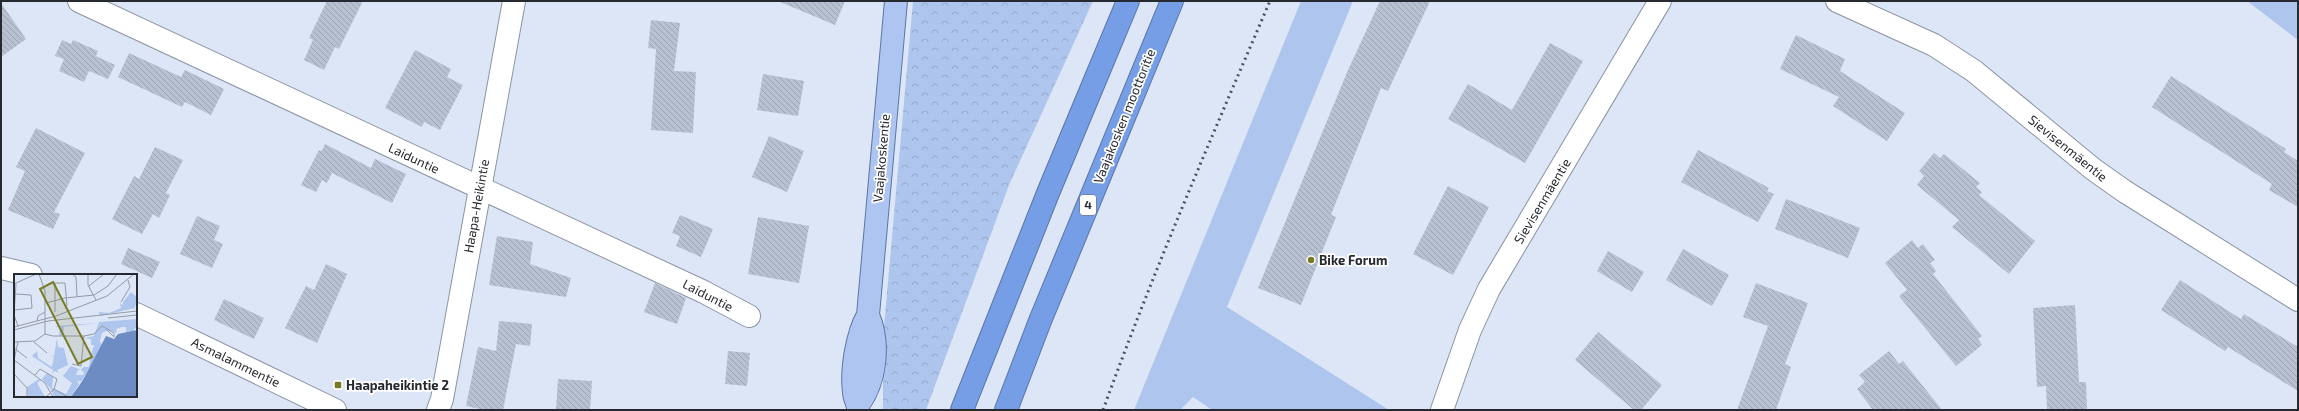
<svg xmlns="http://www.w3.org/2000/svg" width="2299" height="411" viewBox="0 0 2299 411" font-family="'Exo 2',sans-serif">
<defs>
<pattern id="forest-crowns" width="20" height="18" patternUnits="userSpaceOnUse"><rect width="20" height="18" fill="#aec5ed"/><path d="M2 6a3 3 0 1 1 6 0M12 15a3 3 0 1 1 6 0" fill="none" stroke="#96a9cc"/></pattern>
<pattern id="building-back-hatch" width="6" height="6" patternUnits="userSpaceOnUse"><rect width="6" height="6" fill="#b8c1d1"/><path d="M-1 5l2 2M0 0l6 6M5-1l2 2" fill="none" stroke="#9ea6b4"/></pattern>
</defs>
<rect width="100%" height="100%" fill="#dde6f6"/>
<path fill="#aec5ed" d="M1301 1H1353L1227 307 1389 410H1212L1193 397 1180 410H1134Z
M2247 1H2298V40Z"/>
<path fill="url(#forest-crowns)" d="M913 1H1093L1009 185 926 410H883V338Z"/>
<path fill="url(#building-back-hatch)" d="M327 1H363L339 49 335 47 324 70 304 60 313 40 309 38Z
M778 1H845L835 25Z
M1380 1H1430L1388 91 1381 88 1331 215 1336 217 1301 305 1258 288 1348 70Z
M1 3 26 39 1 57Z
M651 20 680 23 674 71 696 72 693 133 651 130 656 49 648 48Z
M1796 35 1845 59 1840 71 1905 113 1887 141 1833 106 1839 97 1780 69Z
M62 40 71 44 73 40 98 51 96 56 115 65 108 79 89 71 84 82 59 71 64 59 55 56Z
M1550 43 1583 61 1525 163 1448 119 1468 84 1512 110Z
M415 50 451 69 447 77 463 85 440 130 424 122 422 127 385 108Z
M129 53 181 77 185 70 224 89 211 115 185 102 182 107 118 77Z
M763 74 804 81 798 116 757 110Z
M2171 76 2286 149 2284 152 2298 161V207L2269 190 2272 184 2152 107Z
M36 128 85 153 54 212 60 214 53 229 8 210 25 171 16 167Z
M769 136 804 151 787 192 752 177Z
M325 144 371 168 375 159 406 174 392 203 332 173 327 183 322 180 316 192 301 185 319 150 322 151Z
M155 147 183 160 166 193 170 195 159 218 153 214 142 234 112 219 134 176 139 179Z
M1698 150 1769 188 1767 191 1774 194 1758 222 1681 182Z
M1934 153 1940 158 1944 154 1980 183 1976 187 1982 192 1979 195 2035 241 2009 274 1952 227 1959 220 1917 185 1924 176 1919 171Z
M1448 186 1489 207 1453 275 1413 254Z
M1786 199 1860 228 1848 258 1775 229Z
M680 215 713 229 701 257 676 246 680 236 672 233Z
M197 216 220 226 214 240 223 244 212 268 180 254Z
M758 217 809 226 799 283 748 274Z
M497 236 533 242 530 264 571 278 566 297 489 285Z
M1912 240 1918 248 1923 244 1935 260 1930 263 1936 271 1933 274 1982 336 1978 339 1982 345 1956 366 1899 296 1907 290 1885 263Z
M128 248 160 262 152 278 121 264Z
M1683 249 1729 275 1712 306 1666 280Z
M1608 251 1644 272 1632 292 1597 271Z
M326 264 347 274 317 343 285 328 306 286 314 290Z
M2180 280 2241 319 2244 314 2298 347V391L2228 347 2225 351 2161 310Z
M655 283 686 298 677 324 644 312Z
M1756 283 1808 303 1785 364 1791 367 1776 410H1737L1768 326 1743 317Z
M224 299 264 318 254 339 214 320Z
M2075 305 2079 382H2086L2087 410H2047L2046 386 2037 387 2033 308Z
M499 321 532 324 530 346 516 344 503 410H485L466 406 478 347 496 351Z
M1598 332 1662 385 1641 410H1634L1575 360Z
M728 351 750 353 747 386 725 384Z
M1889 351 1899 364 1903 361 1942 410H1873L1857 389 1865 382 1859 375Z
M558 379 592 381 590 410H556Z"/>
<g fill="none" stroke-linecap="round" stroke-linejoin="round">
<g stroke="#8b94a3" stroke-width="24">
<path id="minor" d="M79 1 704 292 749 316
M1837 1 1934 45 1974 71 2093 169 2124 191 2298 300
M1 268 31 275
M136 314 335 410
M438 410 442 399 514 1
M1442 410 1470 330 1489 289 1660 1"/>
</g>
<g stroke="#5a75a6" stroke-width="24">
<path id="major" d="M858 405C876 381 880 343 868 315L896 1
M858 407C857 402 854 397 854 392 851 370 857 334 868 315"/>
</g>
<g stroke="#5a75a6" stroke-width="24">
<path id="highway" d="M962 410 1048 193 1128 1
M1006 410 1040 321 1172 1"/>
</g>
<use href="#minor" stroke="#fff" stroke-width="22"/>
<use href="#major" stroke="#adc5f0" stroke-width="22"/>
<use href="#highway" stroke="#769ee6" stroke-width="22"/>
<path stroke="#4e525a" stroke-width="3" stroke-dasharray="2 4" stroke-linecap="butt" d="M1103 410C1153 272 1212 136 1270 1"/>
</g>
<g fill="#787b24" stroke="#fff" stroke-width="1.5">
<circle cx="1311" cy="260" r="4"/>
<rect x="334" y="381" width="8" height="8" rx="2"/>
</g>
<g text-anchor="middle" stroke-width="3.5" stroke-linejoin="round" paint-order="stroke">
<rect fill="#fff" stroke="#67696d" stroke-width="1" x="1080" y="195" width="16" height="20" rx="3"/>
<g font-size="12" font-weight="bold" fill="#26292f">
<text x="1088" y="209">4</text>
</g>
<g font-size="13" fill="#26292f" stroke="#fff">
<text transform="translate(1124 116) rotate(-68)" y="5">Vaajakosken moottoritie</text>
<text transform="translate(2068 148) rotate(39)" y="5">Sievisenmäentie</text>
<text transform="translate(414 158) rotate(25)" y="5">Laiduntie</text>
<text transform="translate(881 158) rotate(-85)" y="5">Vaajakoskentie</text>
<text transform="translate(1542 201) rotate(-59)" y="5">Sievisenmäentie</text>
<text transform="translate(476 206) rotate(-80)" y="5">Haapa-Heikintie</text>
<text transform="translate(708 295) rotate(27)" y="5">Laiduntie</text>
<text transform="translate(236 362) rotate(26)" y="5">Asmalammentie</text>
</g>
<g font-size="13" font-weight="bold" fill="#26292f" stroke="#fff" text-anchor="start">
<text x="1319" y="265">Bike Forum</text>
<text x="346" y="390">Haapaheikintie 2</text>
</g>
</g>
<g transform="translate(14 274)">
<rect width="123" height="123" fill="#dde6f6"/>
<path d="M117 18 123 23 121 34 86 42 85 38 95 39 107 34 106 29 109 31V28ZM84 49 50 53 49 62H45L46 54 41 52ZM43 64 44 73 50 74 54 91 43 96 45 99 40 97 38 101 39 96 18 82 23 77 24 84 38 93 40 83 36 81 40 82ZM84 66 89 71 71 101 69 100 70 98 67 96 69 93H75L77 81H82Z" fill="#aec5ed"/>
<path d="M123 45V55L121 54 119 57 112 58V53H108L102 55 103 59 94 56 88 59 82 82 77 81 80 71H77V65L71 64 80 62 85 48ZM57 92 67 96H64L62 101H71L68 107H63L65 110 57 123H40L37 115 28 105 33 99 39 103 38 114 52 120 58 109 49 102ZM25 105 27 106 23 109 31 123H14L13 113Z" fill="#aec5ed"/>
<path d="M123 56V123H57L69 106 92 62 100 65 104 60Z" fill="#6d8cc3"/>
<path fill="none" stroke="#949aa6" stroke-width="1" d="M58 0 62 3 63 22M74 0V11L82 26M0 10 22 0M2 10 0 41 4 52M75 12 90 0M107 28 116 13 114 6M32 29 51 24 80 21 94 12 103 0M1 36 18 34 17 21 2 20M41 38V9H51L53 32M94 44 123 41M23 47 24 42 31 38M0 53 42 42 93 22 120 0M0 56 34 47 123 37M31 60 39 62H70L67 92 58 90M70 62 80 60 88 52 100 59V63L93 56M0 68 21 67 31 60V17L25 0M20 68 33 79M0 74 13 84M0 86 31 109 39 123M0 86 4 68M0 100 13 114V123M21 101 26 95 43 105 40 115 32 123M40 115 54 123"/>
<path fill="#787b24" fill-opacity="0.15" stroke="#787b24" stroke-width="2" d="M39 8 78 83 64 90 26 15Z"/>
<rect width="123" height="123" fill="none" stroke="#26292f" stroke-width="2"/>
</g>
<rect width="2299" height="411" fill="none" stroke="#26292f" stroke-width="4"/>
</svg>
